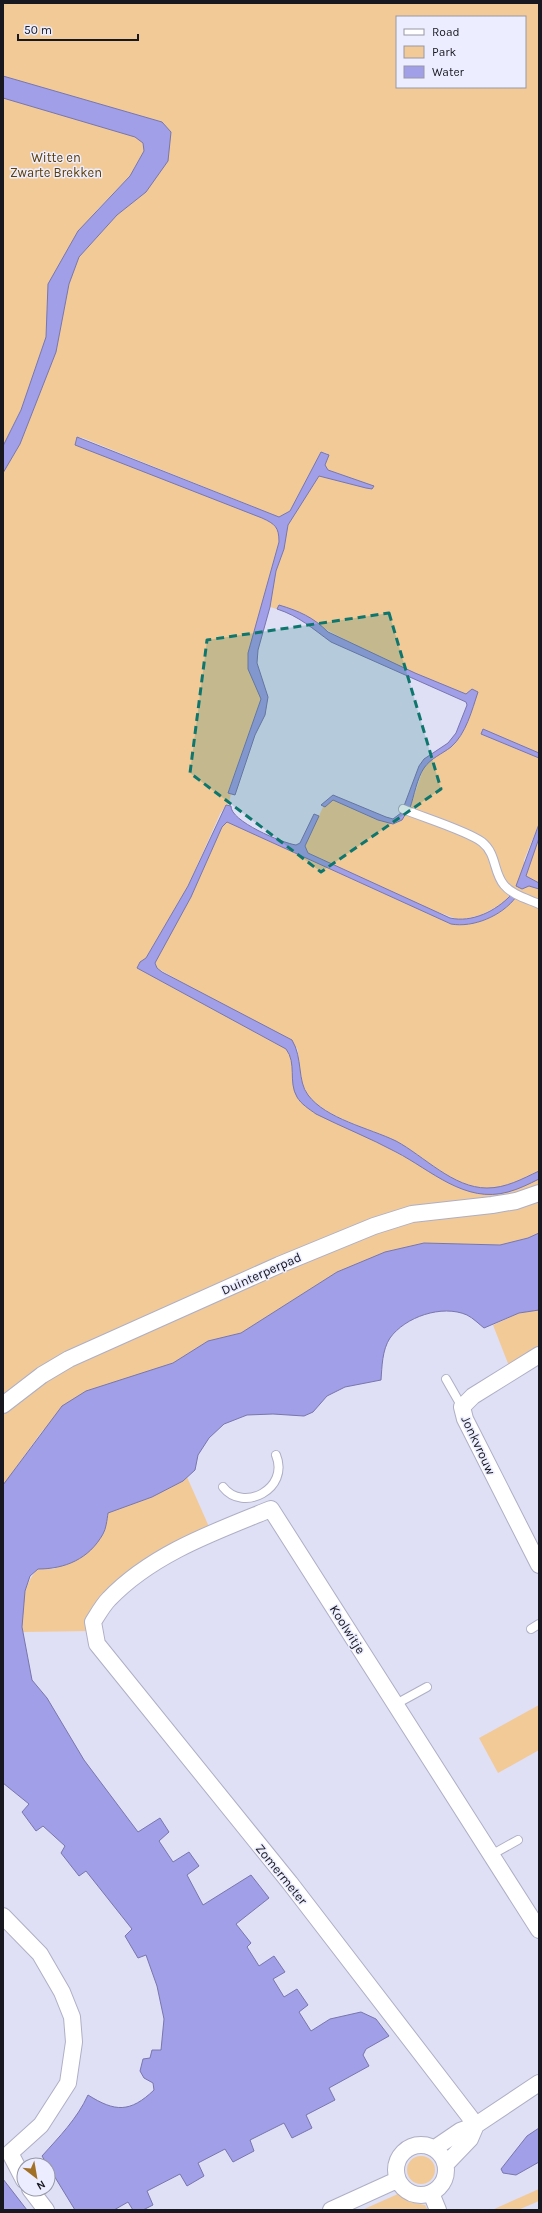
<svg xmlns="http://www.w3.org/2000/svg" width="542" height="2213" viewBox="0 0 542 2213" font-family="Karla,sans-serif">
<rect width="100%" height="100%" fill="#dfdff6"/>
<path fill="#f2ca97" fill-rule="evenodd" d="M3 3H539V753L483 729 481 734 539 758V824L524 860 525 887 532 886 539 889V900C527 895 509 890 503 877 498 866 498 855 490 845L410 808 423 769 466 724 470 692 466 694C400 673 341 636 279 605L277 609 270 607 276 571 284 549 288 525 316 478 321 475 366 488 372 489 373 486 328 470 325 465 327 453 321 452 290 511 279 517 83 438 77 437 75 444 262 518C275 524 279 527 279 542L248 653 261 699 228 792 231 794 228 806 226 805 220 814 188 886 146 958 137 968 287 1049C299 1067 286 1085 304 1105 339 1123 373 1140 407 1158 432 1171 454 1192 484 1194 505 1195 521 1187 539 1179V1188L328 1240 3 1400V473L20 444 56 352 69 284 79 257 117 215 146 192 171 132 162 122 3 76ZM397 17H525V87H397Z
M3 93 142 134 144 151 130 176 97 210 47 313 46 337 21 410 3 446Z
M333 800 378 820 397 823 405 815C423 821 473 835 484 849 498 866 489 878 511 895L500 905 481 915 460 920 432 910 308 853 305 846 323 807Z
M227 822 451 924C473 928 502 916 516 897L539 908V1171C522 1179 506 1188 487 1188 452 1188 425 1156 396 1141 369 1128 326 1118 308 1095 298 1083 301 1062 297 1048L157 968 155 959 191 897 222 827Z
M539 838V883L526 876Z
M539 1197V1233L528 1238 500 1245 424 1243 337 1272 241 1333 208 1341 173 1363 146 1372 43 1430 3 1485V1410L44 1378 161 1322 413 1218Z
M539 1310V1351L509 1366 493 1325 519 1313Z
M187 1477 210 1529 154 1556 90 1631 23 1632C20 1611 23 1583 38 1569H54L104 1534 108 1513 152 1497Z
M539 1705V1750L498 1773 479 1738Z
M407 2170a14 14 0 1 1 28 0a14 14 0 1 1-28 0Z
M539 2189V2201L518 2210H492Z
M398 2194 410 2202 425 2205 428 2210H362Z"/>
<path fill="#a19fe8" stroke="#7876ac" d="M3 76 162 122 171 132 168 161 146 192 117 215 79 257 69 284 56 352 20 444 3 473V446L21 410 46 337 48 284 78 231 130 176 144 151 143 143 135 137 3 98Z
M77 437 279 517 290 511 321 452 329 455 325 465 328 470 374 486 372 489 366 488 319 476 288 525 284 549 276 571 270 607 258 650 257 663 268 697 265 715 255 735 235 795 228 793 261 699 248 669V653L279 542C279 527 275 524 262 518L75 445Z
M279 605C299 611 313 617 328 632L415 673 466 694 472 689 478 692C472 710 466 734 451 747 442 754 431 758 424 768 417 778 414 796 410 808L404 806 419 766 424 759 448 743 456 733 467 705 466 702 331 642C313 629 299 616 277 609Z
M483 729 539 753V758L481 734Z
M333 795 386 817 393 819 401 813 405 815 402 820 393 824 378 820 333 800 325 807 321 805Z
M226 805 231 806C230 821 282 843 296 845L300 843 314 814 319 816 305 846 308 853 450 918C472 923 496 911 511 895L516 897C502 916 473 928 451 924L227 822 222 827 191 897 155 963 157 968 162 972 292 1040C303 1058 297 1081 308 1095 326 1119 369 1128 396 1141 424 1156 453 1188 487 1188 506 1188 522 1179 539 1171V1179C529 1184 519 1189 508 1192 465 1204 431 1170 396 1152 370 1138 342 1127 316 1114 309 1109 301 1104 297 1097 288 1082 297 1063 286 1049L137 968 140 962 146 958 188 886Z
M539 824V838L526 876 539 883V889L529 886 522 889 516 886Z
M539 1233V1310L519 1313 484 1328C479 1324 473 1318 467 1315 442 1304 405 1317 390 1338 382 1350 382 1367 381 1380L345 1387 327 1396 313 1412 304 1416 273 1414 247 1415 224 1424 209 1438 198 1455 195 1470 183 1481 152 1497 108 1513C107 1520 106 1529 103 1534 89 1559 65 1569 38 1569L30 1576 25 1591 22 1627 32 1680 47 1698 84 1760 138 1832 160 1818 169 1832 159 1841 173 1862 189 1852 199 1866 187 1875 203 1905 251 1875 269 1898 236 1924 251 1943 247 1947 259 1966 274 1956 285 1972 273 1979 284 1997 297 1989 308 2005 299 2012 311 2031 330 2019 361 2012 376 2019 389 2036 366 2049 363 2055 369 2066 329 2088 335 2100 306 2115 312 2128 292 2138 284 2123 250 2140 254 2151 233 2162 225 2149 198 2163 204 2176 187 2186 180 2174 147 2191 153 2205 143 2210H133L128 2202 114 2210H75L42 2156C59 2137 77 2119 88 2095 115 2112 130 2113 154 2090L153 2083 144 2078 140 2071 143 2059 150 2058 152 2050H161L164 2019 157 1986 146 1955 138 1958 125 1936 132 1929 86 1871 79 1876 61 1853 65 1846 43 1826 36 1831 22 1812 29 1804 3 1783V1485L62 1406 86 1391 173 1363 208 1341 241 1333 337 1272 385 1252 424 1243 500 1245 528 1238Z
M539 2128V2162L516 2175 503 2173 501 2169 527 2136Z
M3 2179 27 2210H3Z"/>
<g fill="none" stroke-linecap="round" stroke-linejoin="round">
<g stroke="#aeafc5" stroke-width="10">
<path id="service" d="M403 809C422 817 468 831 482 842 497 854 493 872 504 885 512 895 528 899 539 904
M446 1379 462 1407
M223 1487C243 1513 290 1489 276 1455
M531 1629 539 1624
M396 1704 427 1687
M491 1855 518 1840"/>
</g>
<g stroke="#aeafc5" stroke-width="18">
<path id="minor" d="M539 1355 473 1396 462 1407 465 1419 539 1565
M3 1405 42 1375 69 1359 279 1265 374 1226 412 1214 492 1205 516 1201 539 1193
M3 1916 40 1954 62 1992 72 2017 74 2042 68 2083 41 2125 10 2153 24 2180
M476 2125 290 1883 97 1644 93 1622C98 1614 103 1605 109 1599 152 1554 214 1532 271 1509L539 1930
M396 2170a25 25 0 1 1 50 0a25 25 0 1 1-50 0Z
M435 2148 460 2131 476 2125 539 2083
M446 2164 470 2139 476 2125
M30 2189 46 2210
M431 2193 438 2210
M331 2210 397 2180"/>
</g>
<use href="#service" stroke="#fff" stroke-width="8"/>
<use href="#minor" stroke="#fff" stroke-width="16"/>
</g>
<path fill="#0f766e" fill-opacity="0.2" stroke="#0f766e" stroke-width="3" stroke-dasharray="8 5" stroke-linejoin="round" d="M389 613 441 789 321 872 190 773 207 640Z"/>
<g text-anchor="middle" stroke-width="3" stroke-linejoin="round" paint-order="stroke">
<g font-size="13" fill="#5d3c01" stroke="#ecedff">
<text x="56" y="162">Witte en<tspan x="56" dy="15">Zwarte Brekken</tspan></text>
</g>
<g font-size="13" fill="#181820" stroke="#ecedff">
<text transform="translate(261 1273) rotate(-24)" y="5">Duinterperpad</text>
<text transform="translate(479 1445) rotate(65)" y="5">Jonkvrouw</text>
<text transform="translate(348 1629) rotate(58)" y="5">Koolwitje</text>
<text transform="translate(282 1874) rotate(51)" y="5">Zomermeter</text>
</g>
</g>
<rect width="542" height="2213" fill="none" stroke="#181820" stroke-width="8"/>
<rect x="396" y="16" width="130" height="72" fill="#ecedff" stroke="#9798a6"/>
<rect x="404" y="29" width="20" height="6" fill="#ffffff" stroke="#9798a6"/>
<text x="432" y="36" font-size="12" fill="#181820">Road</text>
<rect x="404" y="46" width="20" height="12" fill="#f2ca97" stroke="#9798a6"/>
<text x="432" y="56" font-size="12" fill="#181820">Park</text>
<rect x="404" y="66" width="20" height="12" fill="#a19fe8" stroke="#9798a6"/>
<text x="432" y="76" font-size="12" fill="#181820">Water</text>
<g transform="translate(36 2177) rotate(149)"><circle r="19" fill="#ecedff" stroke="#9798a6"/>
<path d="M0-3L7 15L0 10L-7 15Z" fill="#a27126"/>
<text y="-6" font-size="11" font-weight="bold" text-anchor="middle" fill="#181820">N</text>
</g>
<path d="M18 34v6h120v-6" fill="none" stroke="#181820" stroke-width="2"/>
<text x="24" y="34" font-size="12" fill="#181820" stroke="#ecedff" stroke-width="3" paint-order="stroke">50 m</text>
</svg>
